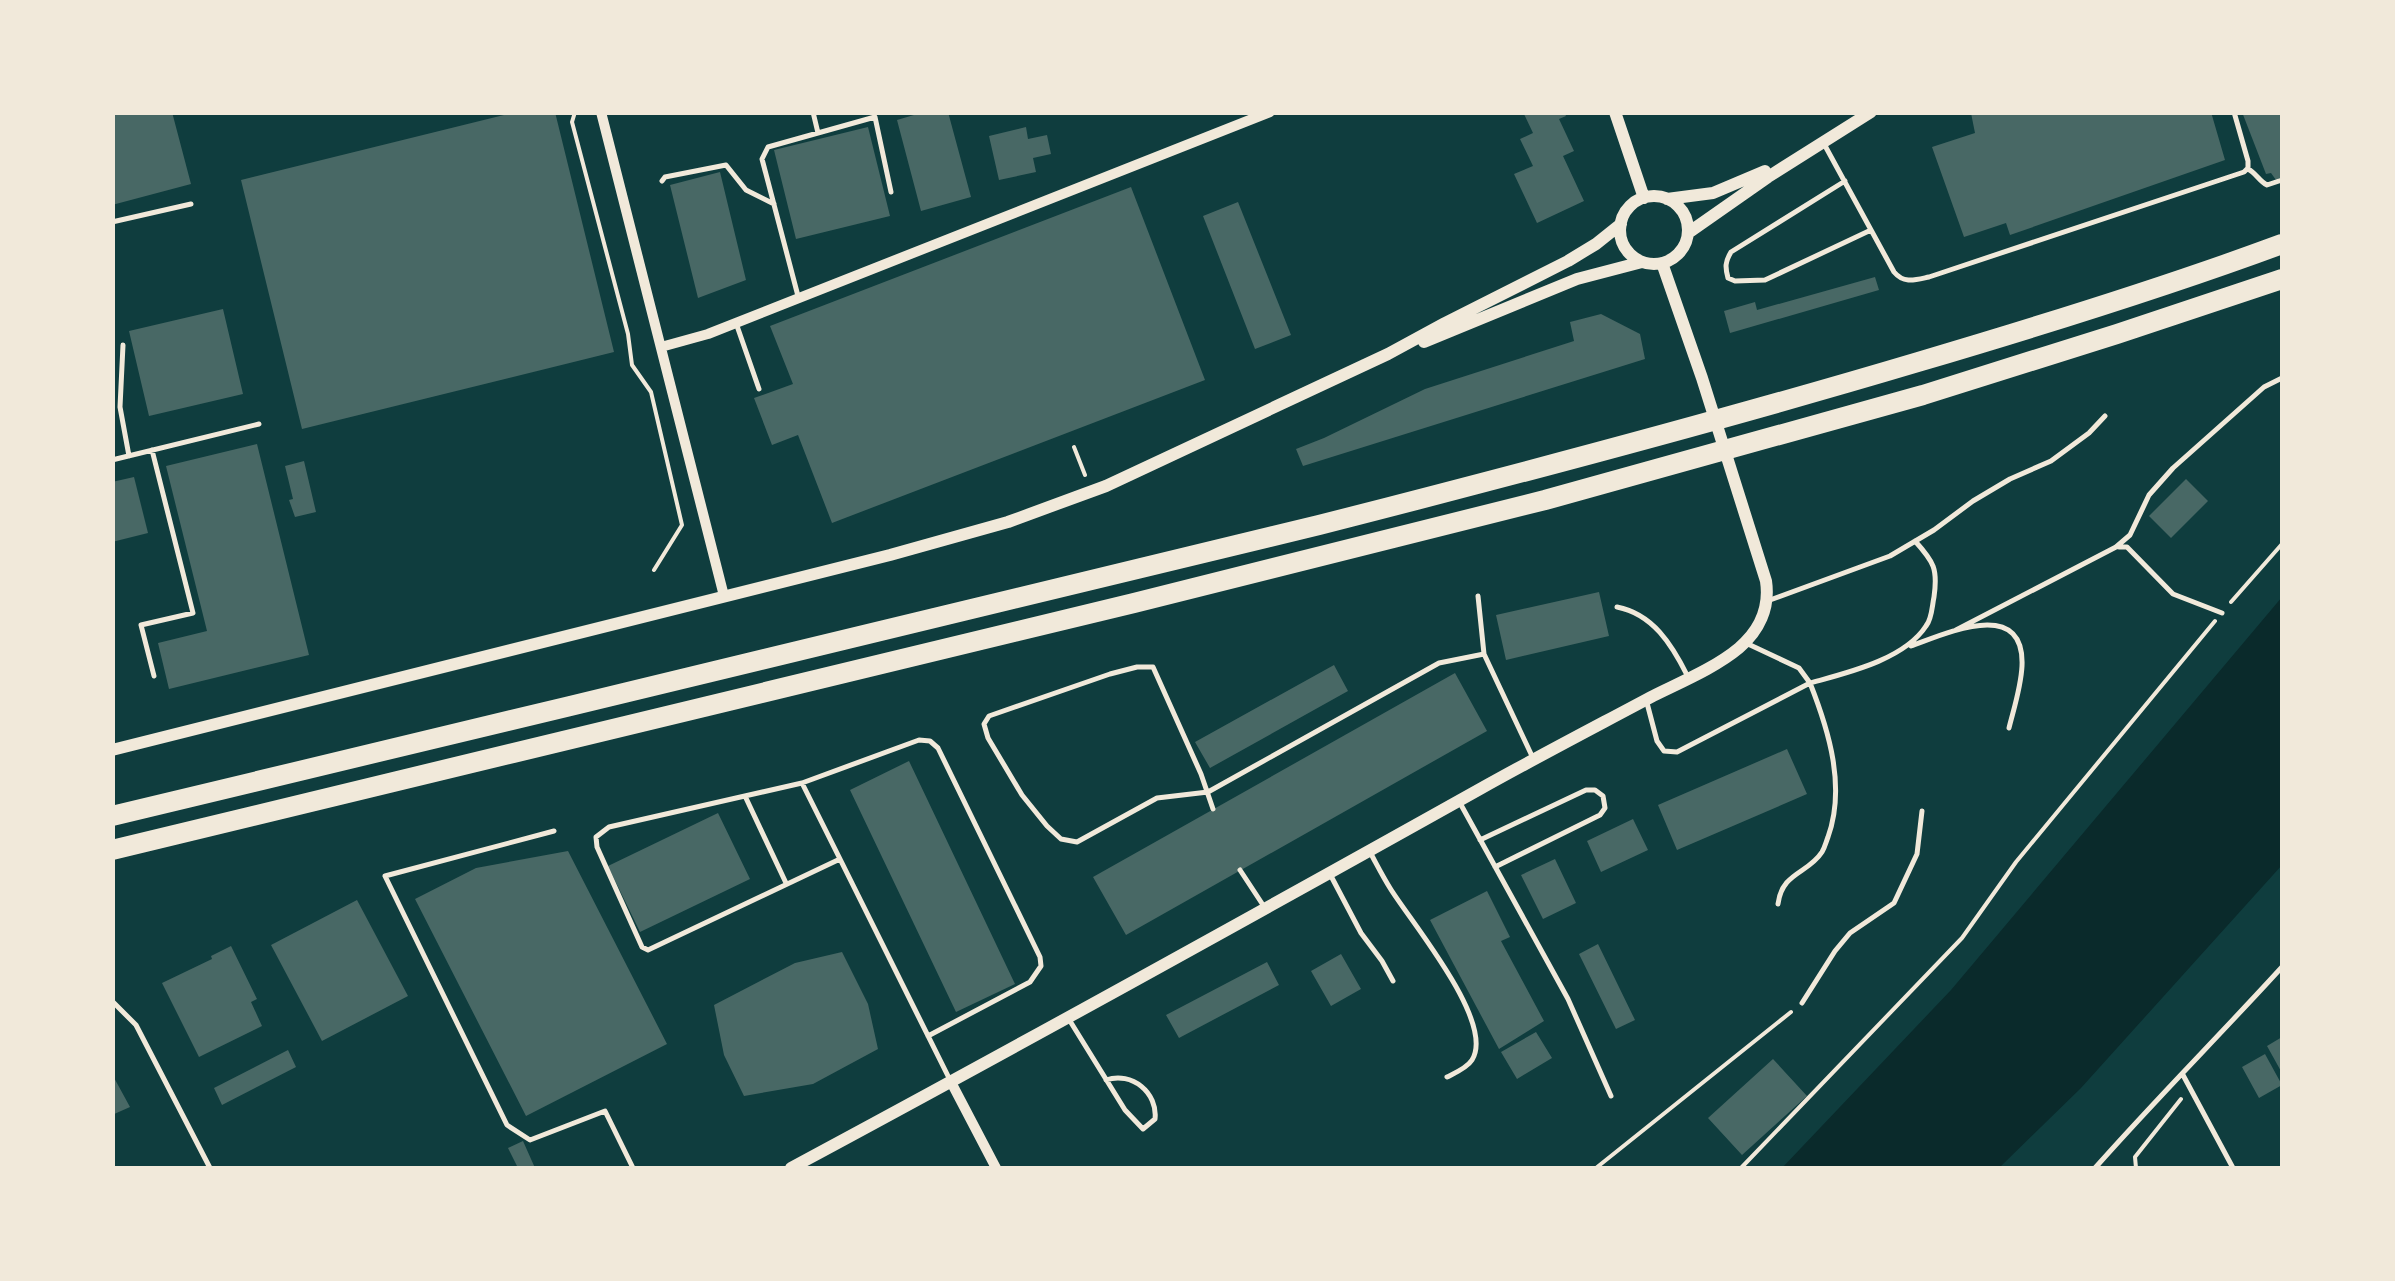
<svg xmlns="http://www.w3.org/2000/svg" width="2395" height="1281" viewBox="0 0 2395 1281" font-family="Literata,serif">
<rect width="100%" height="100%" fill="#0f3d3e"/>
<path fill="#0a2a2b" d="M2282 597V865L2081 1088 1999 1168H1782L1951 990Z"/>
<path fill="#486865" d="M112 112H172L191 184 112 205Z
M516 112H555L614 352 302 429 241 180Z
M924 112H948L971 197 921 211 897 120Z
M1523 112H1564L1566 116 1559 119 1574 151 1563 156 1584 201 1537 223 1514 174 1533 166 1520 139 1533 133Z
M1974 112H2211L2225 160 2010 235 2006 223 1964 237 1932 147 1975 133 1971 113Z
M2242 112H2282V177L2276 180 2271 173 2266 174Z
M868 127 890 216 796 239 774 150Z
M1026 127 1028 139 1047 135 1051 154 1033 158 1036 172 999 180 989 136Z
M720 172 746 280 698 298 670 185Z
M1131 187 1205 380 832 523 798 435 772 445 754 398 793 384 770 326Z
M1238 202 1291 335 1255 349 1203 216Z
M1875 277 1879 290 1730 333 1724 311 1755 302 1757 310Z
M223 309 243 394 149 416 129 331Z
M1601 314 1640 334 1645 359 1303 466 1296 449 1324 438 1425 389 1574 341 1570 322Z
M257 444 309 655 169 689 158 643 207 631 166 466Z
M304 461 316 512 295 517 289 500 293 499 285 466Z
M134 477 148 533 112 542V482Z
M2186 479 2208 501 2171 538 2149 516Z
M1599 592 1609 636 1506 660 1496 615Z
M1334 665 1348 691 1210 768 1195 742Z
M1455 673 1487 731 1126 935 1093 877Z
M1787 749 1807 794 1677 850 1658 805Z
M909 761 1015 984 956 1012 850 790Z
M718 813 750 879 640 932 608 866Z
M1633 819 1648 850 1601 872 1587 841Z
M568 851 667 1044 526 1116 415 899 476 868Z
M1555 859 1576 903 1543 919 1521 875Z
M1487 891 1510 937 1501 941 1544 1021 1499 1049 1430 920Z
M357 900 408 996 322 1041 271 945Z
M1598 944 1635 1020 1616 1029 1579 954Z
M231 946 257 999 251 1002 262 1026 199 1057 162 983 212 959 211 956Z
M842 952 868 1004 878 1049 813 1084 744 1096 724 1055 714 1005 795 963Z
M1341 954 1361 989 1331 1006 1311 971Z
M1267 962 1279 985 1179 1038 1166 1015Z
M1536 1032 1552 1058 1517 1079 1501 1052Z
M2282 1037V1073L2267 1046Z
M288 1050 296 1067 222 1105 214 1088Z
M2265 1054 2282 1085 2259 1098 2242 1067Z
M1773 1059 1807 1096 1742 1155 1708 1118Z
M112 1074 130 1107 112 1115Z
M523 1141 535 1168H518L508 1148Z"/>
<g fill="none" stroke-linecap="round" stroke-linejoin="round">
<path stroke="#f1e9da" stroke-width="4" d="M575 112 572 122 628 334 632 365 651 392 682 525 654 570
M1074 447 1085 475
M2231 602 2282 544
M1596 1168 1791 1012
M1741 1168 1962 938 2016 862 2215 621
M2136 1168 2135 1157 2181 1099"/>
<path stroke="#f1e9da" stroke-width="5" d="M813 112 818 133
M1823 142 1894 272C1904 284 1915 280 1929 277L2244 172 2248 168V161L2234 112
M2248 169C2256 173 2259 181 2267 185L2282 180
M662 181 665 177 726 165 746 190 774 204
M1845 181 1731 252C1725 262 1725 267 1728 278L1735 281 1765 280 1871 230
M112 222 191 204
M798 296 762 159 768 147 875 117 891 192
M736 323 759 389
M123 345 120 407 129 456
M152 450 193 613 141 625 154 676
M112 460 259 424
M2119 547H2127L2173 594 2222 613
M1478 596 1484 654
M1770 600 1890 556 1934 530 1973 501 2010 479 2051 461 2089 433 2105 416
M1617 607C1653 614 1672 645 1687 675
M1956 630 2116 547 2130 535 2149 495 2173 468 2264 387 2282 378
M1911 646C1947 633 2025 597 2022 666 2021 687 2014 708 2009 728
M1647 703 1657 741 1664 751 1677 752 1810 683 1799 668 1748 644
M802 783 919 740 930 741 938 748 1040 957 1041 966 1030 982 928 1036
M745 796 786 883
M1460 803 1568 999 1611 1096
M1213 809 1201 774 1153 667H1137L1110 674 989 716 984 724 988 738 1022 795 1047 826 1061 839 1077 842 1157 798 1208 792 1439 663 1484 654 1532 756
M554 831 385 876 507 1125 530 1140 605 1111 633 1168
M1480 840 1586 790H1595L1603 796 1605 808 1600 815 1495 867
M1371 854C1377 865 1383 877 1390 888 1410 921 1496 1022 1472 1060 1467 1068 1455 1073 1447 1077
M840 859 802 783 609 827 596 837 597 847 642 947 648 950 840 859 950 1080
M1240 870 1263 905
M1331 876 1361 933 1382 961 1393 981
M1778 904C1782 872 1808 874 1822 852 1825 847 1826 842 1828 837 1846 787 1829 731 1810 683 1846 673 1904 660 1926 626 1932 619 1932 606 1934 597 1938 569 1934 562 1915 541
M112 1001 136 1025 210 1168
M1802 1003 1835 951 1850 933 1894 903 1917 854 1922 811
M1070 1021 1125 1110 1143 1129 1155 1119C1158 1093 1132 1071 1106 1080
M2183 1075 2233 1168
M2095 1168C2155 1100 2220 1035 2282 967"/>
<path stroke="#f1e9da" stroke-width="10" d="M601 112 724 596
M661 347 708 334 1270 112
M951 1082 996 1168"/>
<path stroke="#f1e9da" stroke-width="12" d="M1615 112 1644 198
M1620 230a34 34 0 1 1 68 0a34 34 0 1 1-68 0Z
M1667 199 1713 193 1765 171
M1688 233 1768 177 1871 112
M1424 342 1577 279 1642 262
M112 750 890 555 1008 522 1106 486 1388 354 1445 323 1568 261 1596 244 1621 224
M791 1168C1022 1044 1251 917 1480 789 1537 757 1595 727 1653 696 1681 682 1715 668 1739 648 1759 631 1770 608 1766 581L1702 378 1662 263"/>
<path stroke="#f1e9da" stroke-width="20" d="M112 816C514 718 918 625 1319 525 1519 474 1720 421 1918 362 2040 326 2163 288 2282 244
M112 850 1134 603 1545 500 1923 395 2117 334 2282 279"/>
</g>
<rect width="2395" height="1281" fill="none" stroke="#f1e9da" stroke-width="230"/>
</svg>
